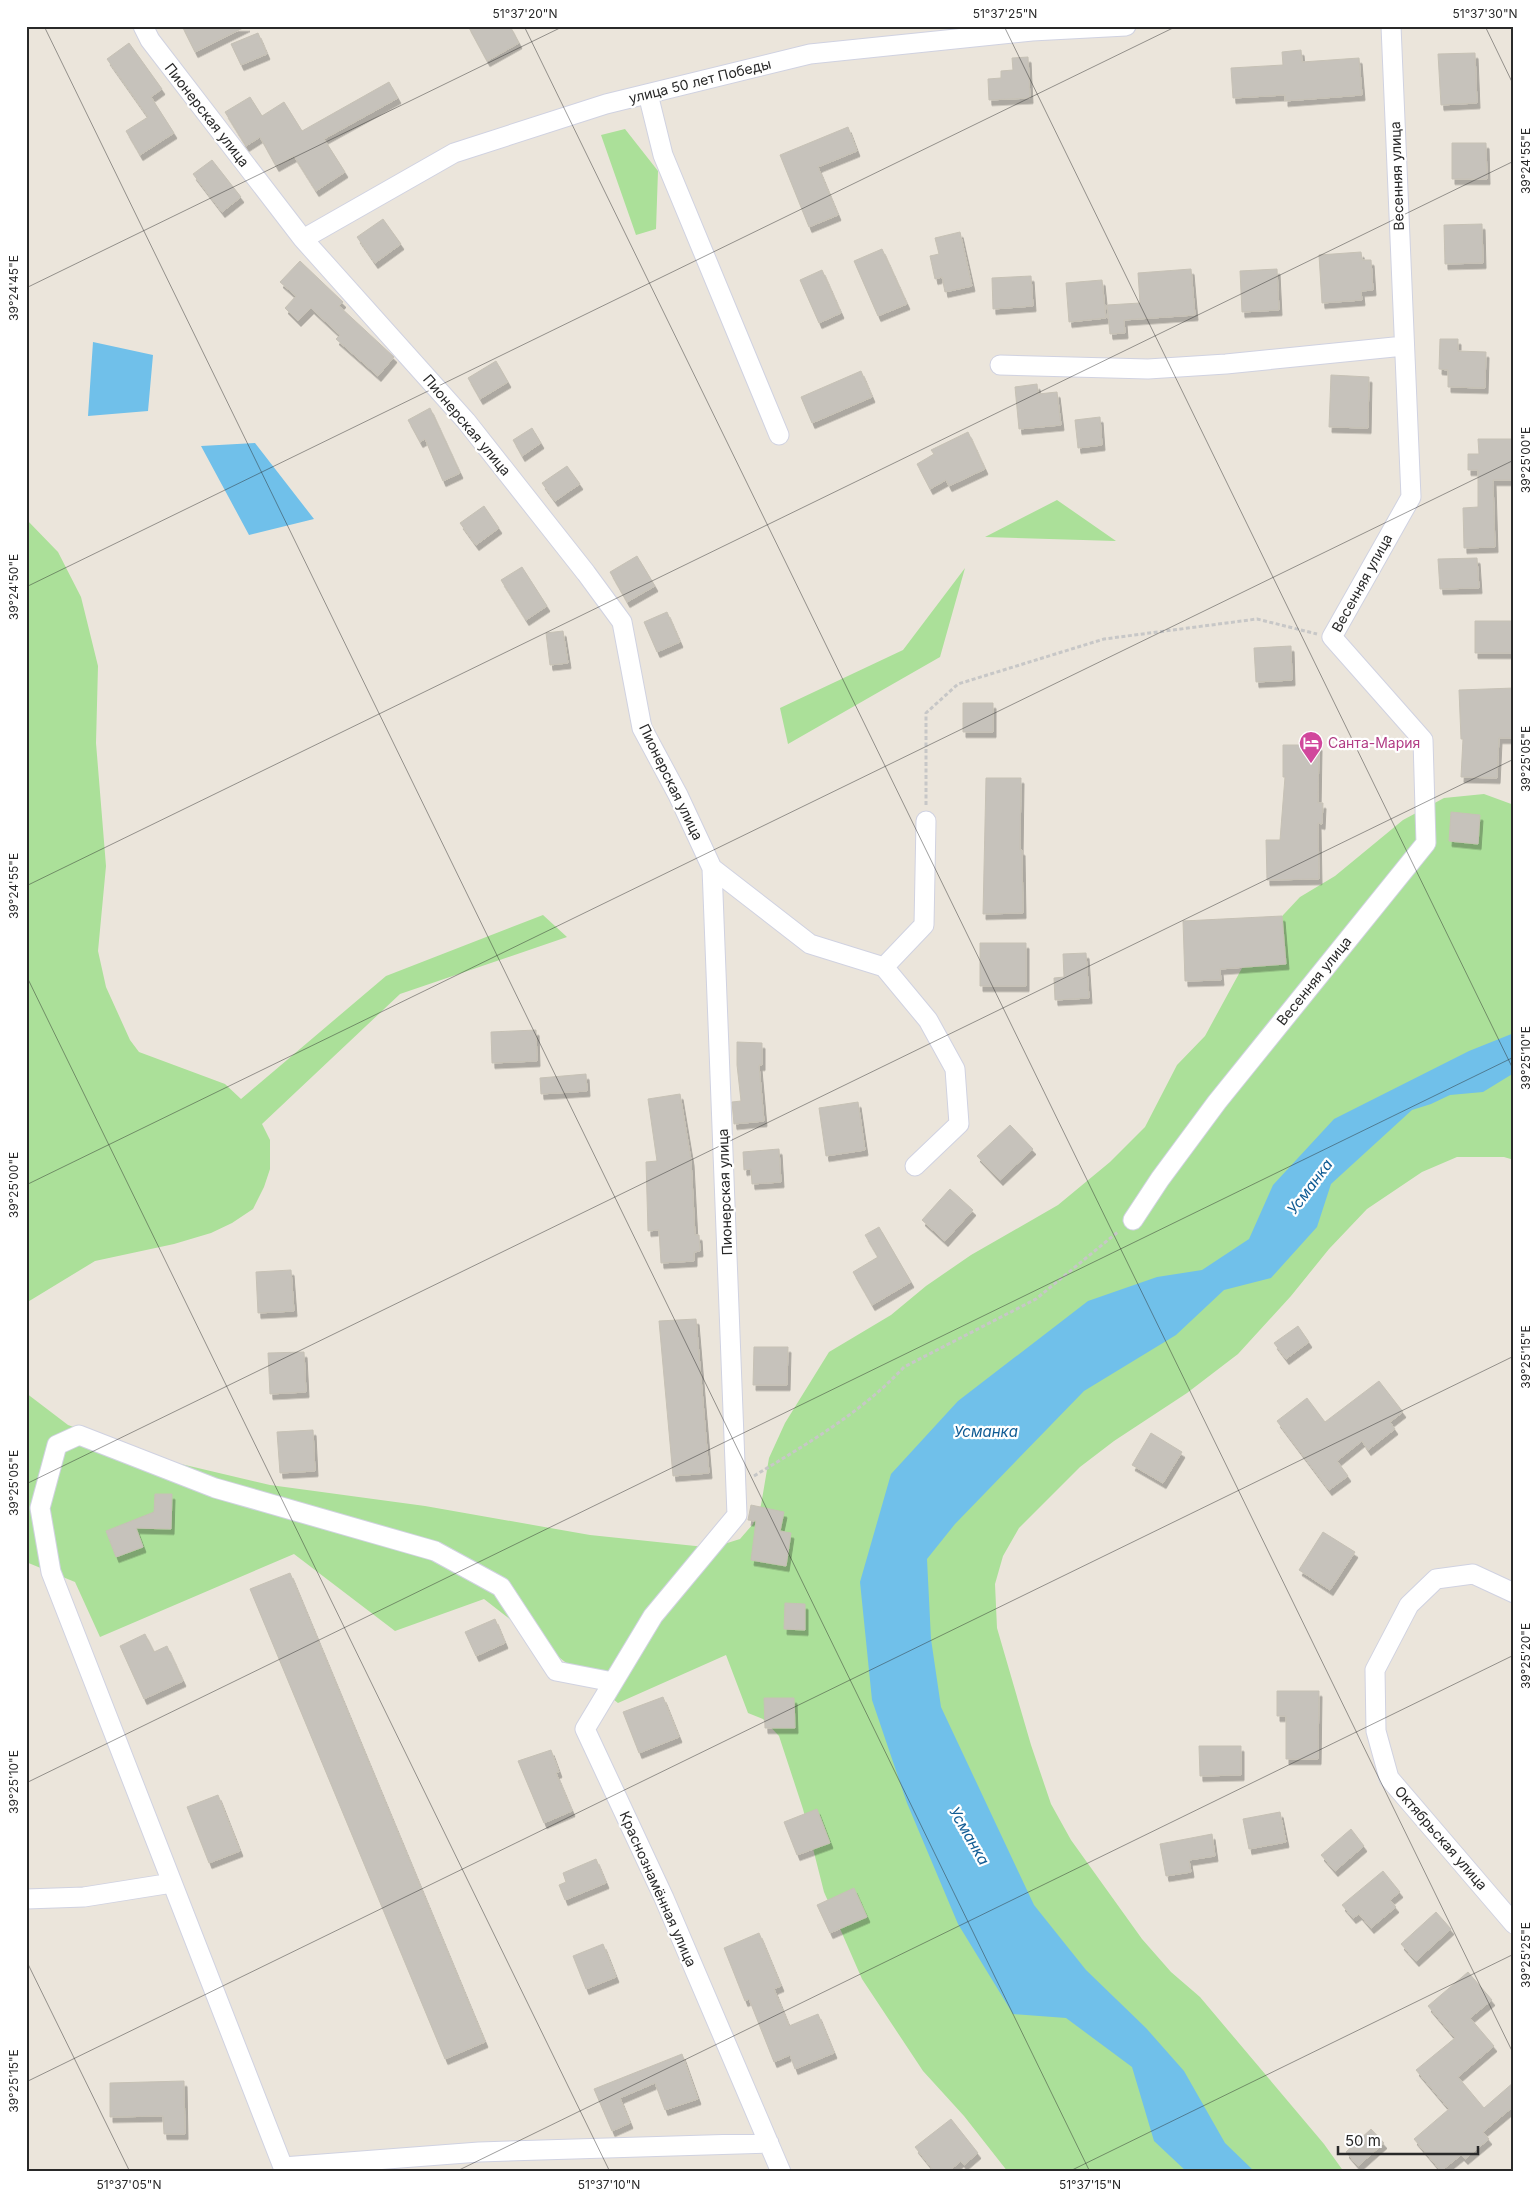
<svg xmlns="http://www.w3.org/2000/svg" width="1540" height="2198" viewBox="0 0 1540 2198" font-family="Inter,sans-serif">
<defs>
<filter id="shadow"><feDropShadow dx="3" dy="5.5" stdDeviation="0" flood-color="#0004"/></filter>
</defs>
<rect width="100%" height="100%" fill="#ebe5db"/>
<path fill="#abe099" d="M625 129 658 171 656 229 636 235 601 135Z
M1057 500 1116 541 985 537Z
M26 519 58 552 81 597 98 666 96 743 106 866 98 951 106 987 130 1040 139 1052 225 1084 241 1099 386 976 543 915 567 937 400 994 262 1124 270 1140V1169L264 1187 253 1209 232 1223 211 1233 174 1244 95 1261 26 1303Z
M965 568 940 657 788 744 780 708 903 650Z
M1484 794 1514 805V1160L1504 1157H1457L1422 1172 1367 1209 1329 1249 1291 1296 1238 1354 1187 1393 1114 1441 1080 1467 1019 1528 1003 1556 995 1584 997 1628 1031 1745 1051 1804 1071 1840 1142 1939 1171 1972 1200 1997 1324 2144 1344 2172H1008L964 2116 923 2071 862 1979 824 1892 803 1809 779 1736 763 1719 748 1713 726 1655 618 1703 484 1599 395 1631 294 1554 100 1637 75 1582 26 1562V1393L68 1425 164 1460 270 1485 425 1506 590 1535 705 1547 721 1545 740 1539 753 1524 761 1505 769 1458 785 1423 829 1352 891 1315 926 1286 971 1255 1058 1205 1110 1162 1145 1127 1177 1065 1205 1036 1254 946 1300 897 1335 876 1403 820 1444 798Z"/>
<path fill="#70c0ea" d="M93 342 153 355 148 411 88 416Z
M255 443 314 519 249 535 201 446Z
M1514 1033V1073L1483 1092 1450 1095 1431 1104 1412 1110 1331 1184 1317 1227 1271 1278 1224 1290 1176 1335 1084 1391 955 1524 927 1559 931 1639 941 1707 1034 1905 1086 1970 1146 2028 1184 2071 1225 2143 1255 2172H1187L1154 2141 1132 2067 1066 2018 1013 2014 958 1924 907 1803 872 1700 860 1582 891 1474 958 1401 1088 1301 1157 1277 1202 1270 1249 1239 1273 1185 1334 1119 1469 1051Z"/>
<path fill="#c6c2bb" stroke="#c6c1b5" filter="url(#shadow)" d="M182 26H247L195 52Z
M468 26H510L519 43 487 61Z
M258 33 267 54 241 65 231 44Z
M129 43 162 89 151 97 174 133 140 155 126 131 148 117 107 59Z
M1301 50 1302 62 1359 58 1362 95 1285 101V95L1233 98 1231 68 1283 65 1282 52Z
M1475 53 1477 103 1441 105 1438 54Z
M1028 57 1030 98 989 100 988 79 1001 78V71L1013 70 1012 58Z
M389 82 398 98 324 139 345 172 316 191 294 156 276 166 260 137 246 146 225 112 250 97 262 116 284 102 302 131Z
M848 127 857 151 818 167 838 215 809 227 780 155Z
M1452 143H1486L1487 179H1452Z
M212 160 241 197 222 212 193 174Z
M383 219 401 244 375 263 357 237Z
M1482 224 1483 263 1445 264 1444 225Z
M960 232 972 286 945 292 942 277 935 279 930 256 939 254 935 238Z
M882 249 907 304 878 316 854 261Z
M1361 252 1362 260H1371L1373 290 1361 291 1362 300 1322 303 1319 255Z
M300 261 343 302 339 306 394 357 378 376 336 339 340 335 311 308 298 321 285 308 296 296 280 282Z
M1191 269 1195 315 1124 320 1125 333 1110 334 1107 305 1140 303 1138 273Z
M1277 269 1279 310 1242 312 1240 271Z
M822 270 841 313 819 323 800 280Z
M1031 276 1033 306 993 309 992 278Z
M1102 280 1106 318 1069 322 1066 283Z
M1440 339H1458V351L1486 352 1485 388 1448 387V370L1439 369Z
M496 361 508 382 480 399 468 378Z
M861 371 872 397 812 423 801 397Z
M1331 375 1369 377 1368 428 1329 427Z
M1037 384 1038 394 1057 392 1061 425 1019 429 1015 387Z
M430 408 460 473 443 481 425 439 420 442 408 420Z
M1100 417 1102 445 1078 448 1075 420Z
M532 428 541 443 522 456 513 440Z
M968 432 985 469 949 486 946 480 930 489 917 464 934 454 931 450Z
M1478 439H1514V480H1493L1495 547 1464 548 1463 508 1478 507V470H1468V454H1479Z
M567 466 580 484 555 501 542 483Z
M484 506 499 528 476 545 460 523Z
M637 556 655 586 627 602 610 572Z
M1477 558 1479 588 1440 589 1438 559Z
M522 567 547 606 526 620 501 580Z
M667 612 680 642 657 652 644 622Z
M1475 621H1514V653H1475Z
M563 631 568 663 550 665 546 633Z
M1291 646 1292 680 1256 682 1254 648Z
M1514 688V738H1499L1497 778 1461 777 1463 739H1461L1459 690Z
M963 703H993V732H963Z
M1283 745H1319L1318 803H1323L1322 824 1318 823 1319 879 1267 880 1266 840H1280L1285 777H1283Z
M986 778H1021L1020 850H1022L1023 913 983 914Z
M1451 812 1480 815 1478 844 1449 841Z
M1282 916 1286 964 1220 969 1221 980 1185 981 1183 921Z
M980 943H1026V986H980Z
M1086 953 1089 998 1055 1000 1054 978 1064 977 1063 954Z
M536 1030 537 1061 492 1063 491 1032Z
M737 1042 762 1043V1065H759L764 1121 734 1124 732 1102 741 1101 737 1065Z
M586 1074 587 1091 541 1094 540 1078Z
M680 1094 691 1160 695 1235H699L700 1251 694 1252V1261L661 1263 659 1230 648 1231 646 1162 657 1161 648 1099Z
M858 1102 865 1150 826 1156 819 1108Z
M1010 1125 1033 1149 1000 1180 977 1156Z
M779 1149 781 1182 752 1184 751 1169 744 1170 743 1152Z
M950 1189 973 1210 945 1241 922 1220Z
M879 1227 911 1282 872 1305 853 1272 878 1257 865 1235Z
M291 1270 294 1311 258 1313 256 1272Z
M696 1319 709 1473 673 1476 659 1321Z
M1298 1326 1309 1342 1286 1359 1274 1343Z
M754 1347H788L787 1385H753Z
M304 1352 306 1392 270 1394 268 1353Z
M1379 1381 1403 1412 1390 1422 1395 1429 1368 1450 1362 1441 1337 1461 1348 1476 1329 1490 1277 1421 1307 1398 1325 1422Z
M313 1430 315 1471 280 1473 277 1432Z
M1151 1433 1182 1452 1163 1483 1132 1465Z
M155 1494H172L171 1529 136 1528 143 1547 116 1557 106 1531 154 1512Z
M751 1505 784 1512 780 1531 791 1533 786 1566 751 1560 756 1521 748 1520Z
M1323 1532 1355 1552 1330 1590 1299 1570Z
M290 1573 485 2042 445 2059 250 1589Z
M785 1603 805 1604V1630L784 1629Z
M495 1619 505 1643 476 1656 465 1632Z
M145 1634 154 1652 167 1646 183 1681 144 1699 120 1646Z
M1277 1691H1319L1318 1759H1286V1716H1277Z
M663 1697 679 1737 639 1753 623 1712Z
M764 1698H794L795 1728H765Z
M1199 1746H1241V1775L1200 1776Z
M551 1750 559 1772 556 1773 572 1811 544 1823 518 1761Z
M218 1795 240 1851 209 1863 187 1807Z
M817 1809 830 1843 797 1855 784 1822Z
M1280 1812 1286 1842 1249 1849 1243 1819Z
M1351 1829 1364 1846 1335 1871 1321 1855Z
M1212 1834 1215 1856 1189 1860 1191 1872 1166 1876 1160 1844Z
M596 1859 606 1883 565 1900 559 1885 566 1882 563 1873Z
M1383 1871 1400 1892 1390 1900 1396 1907 1371 1928 1359 1914 1353 1918 1342 1905Z
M854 1888 867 1917 830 1933 817 1905Z
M1436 1912 1451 1929 1416 1961 1401 1944Z
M759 1933 781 1986 774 1989 789 2026 818 2014 834 2053 795 2069 790 2055 774 2062 749 1999 745 2001 724 1948Z
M603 1944 616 1977 586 1989 573 1956Z
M1468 1972 1492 2000 1470 2018 1494 2046 1458 2077 1484 2108 1514 2082V2106L1483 2132 1489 2139 1465 2159 1461 2155 1441 2171 1414 2139 1449 2109 1416 2070 1455 2038 1428 2006Z
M682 2054 698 2099 665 2110 655 2083 620 2098 630 2123 612 2131 594 2089Z
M184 2081 185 2134H164L163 2116 110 2117V2083Z
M951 2119 978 2153 964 2165 961 2161 948 2172H935L915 2147Z
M1371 2129 1384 2143 1358 2166 1346 2152Z"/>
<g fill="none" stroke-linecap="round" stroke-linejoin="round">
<g stroke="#d0d2e1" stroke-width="21">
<path id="minor" d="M143 26 150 40 303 239 466 421 586 573 622 622 642 728 678 795 712 868 737 1515 653 1616 585 1729 664 1898 781 2172
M648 94 663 155 779 435
M303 239 454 153 606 104 810 54 1032 31 1126 26
M1000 365 1148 369 1226 364 1404 346
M712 868 810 944 884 967 928 1020 955 1069 959 1124 915 1166
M884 967 924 925 926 821
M1133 1220 1160 1179 1217 1102 1426 843 1423 740 1332 637 1411 497 1391 26
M1514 1593 1473 1574 1436 1579 1409 1605 1375 1670 1376 1731 1389 1778 1514 1924
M613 1682 556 1671 501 1587 435 1551 215 1488 79 1435 57 1445 40 1508 51 1572 283 2167 479 2152 769 2143
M26 1899 84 1897 172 1883"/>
</g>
<path stroke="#c7c7c7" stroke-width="3" stroke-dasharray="4 2.5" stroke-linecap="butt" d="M926 805V713L958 684 1104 639 1257 619 1317 634
M754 1476C808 1443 861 1413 904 1367L1036 1299 1119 1231"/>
<use href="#minor" stroke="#fff" stroke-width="19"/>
</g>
<path fill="none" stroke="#292929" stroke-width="1" stroke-opacity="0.45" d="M44 26 1090 2172M524 26 1514 2055M1004 26 1514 1071M1485 26 1514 86M26 288 564 26M26 587 1177 26M26 886 1514 161M26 975 610 2172M26 1185 1514 460M26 1484 1514 759M26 1783 1514 1057M26 1960 130 2172M26 2082 1514 1356M455 2172 1514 1655M1068 2172 1514 1954"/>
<defs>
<g id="hotel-pin" transform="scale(1.25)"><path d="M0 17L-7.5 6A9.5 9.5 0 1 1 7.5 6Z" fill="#d1479c" stroke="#fff"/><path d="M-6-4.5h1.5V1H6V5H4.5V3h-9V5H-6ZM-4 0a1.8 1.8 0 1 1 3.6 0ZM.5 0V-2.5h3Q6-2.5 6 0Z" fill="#fff"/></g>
</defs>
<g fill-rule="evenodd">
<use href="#hotel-pin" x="1311" y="743"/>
</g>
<g text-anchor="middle" stroke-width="4.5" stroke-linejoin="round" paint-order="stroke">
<g font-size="14" fill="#292929" stroke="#fff">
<text transform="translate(700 81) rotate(-14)" y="5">улица 50 лет Победы</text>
<text transform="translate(207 115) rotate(52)" y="5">Пионерская улица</text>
<text transform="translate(1397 176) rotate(-92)" y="5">Весенняя улица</text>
<text transform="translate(467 425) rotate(50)" y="5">Пионерская улица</text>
<text transform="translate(1362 583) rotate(-61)" y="5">Весенняя улица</text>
<text transform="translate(671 782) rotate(64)" y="5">Пионерская улица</text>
<text transform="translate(1314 981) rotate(-51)" y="5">Весенняя улица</text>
<text transform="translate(725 1192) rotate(-92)" y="5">Пионерская улица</text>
<text transform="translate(1441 1838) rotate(49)" y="5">Октябрьская улица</text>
<text transform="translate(658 1889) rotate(66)" y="5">Краснознамённая улица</text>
</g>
<g font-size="14" fill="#b23c85" stroke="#fff" text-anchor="start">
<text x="1328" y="748">Санта-Мария</text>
</g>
<g font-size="15" font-style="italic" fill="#115c94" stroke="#fff">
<text transform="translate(1310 1187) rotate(-53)" y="5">Усманка</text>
<text x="986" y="1437">Усманка</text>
<text transform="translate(969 1836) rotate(60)" y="5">Усманка</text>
</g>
</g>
<rect width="1540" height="2198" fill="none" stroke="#ffffff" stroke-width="55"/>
<path d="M1338 2146v8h140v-8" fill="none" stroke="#292929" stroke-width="2.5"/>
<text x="1345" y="2146" font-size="15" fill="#292929" stroke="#ffffff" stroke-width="4" paint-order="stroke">50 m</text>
<rect x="28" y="28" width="1484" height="2142" fill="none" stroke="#292929" stroke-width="2"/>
<g font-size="12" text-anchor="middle" fill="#292929">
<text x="525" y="18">51°37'20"N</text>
<text x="1005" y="18">51°37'25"N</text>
<text x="1485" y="18">51°37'30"N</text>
<text transform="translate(1526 161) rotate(-90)" y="4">39°24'55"E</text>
<text transform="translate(14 288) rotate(-90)" y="4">39°24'45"E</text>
<text transform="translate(1526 460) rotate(-90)" y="4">39°25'00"E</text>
<text transform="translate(14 587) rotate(-90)" y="4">39°24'50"E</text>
<text transform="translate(1526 759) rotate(-90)" y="4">39°25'05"E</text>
<text transform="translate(14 886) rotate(-90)" y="4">39°24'55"E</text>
<text transform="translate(1526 1058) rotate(-90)" y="4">39°25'10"E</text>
<text transform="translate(14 1185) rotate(-90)" y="4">39°25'00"E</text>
<text transform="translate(1526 1357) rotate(-90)" y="4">39°25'15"E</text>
<text transform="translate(14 1483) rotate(-90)" y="4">39°25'05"E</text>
<text transform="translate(1526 1656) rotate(-90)" y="4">39°25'20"E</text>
<text transform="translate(14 1782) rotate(-90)" y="4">39°25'10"E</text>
<text transform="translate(1526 1955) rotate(-90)" y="4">39°25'25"E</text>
<text transform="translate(14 2081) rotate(-90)" y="4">39°25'15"E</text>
<text x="129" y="2189">51°37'05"N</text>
<text x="609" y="2189">51°37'10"N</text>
<text x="1090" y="2189">51°37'15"N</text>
</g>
</svg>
